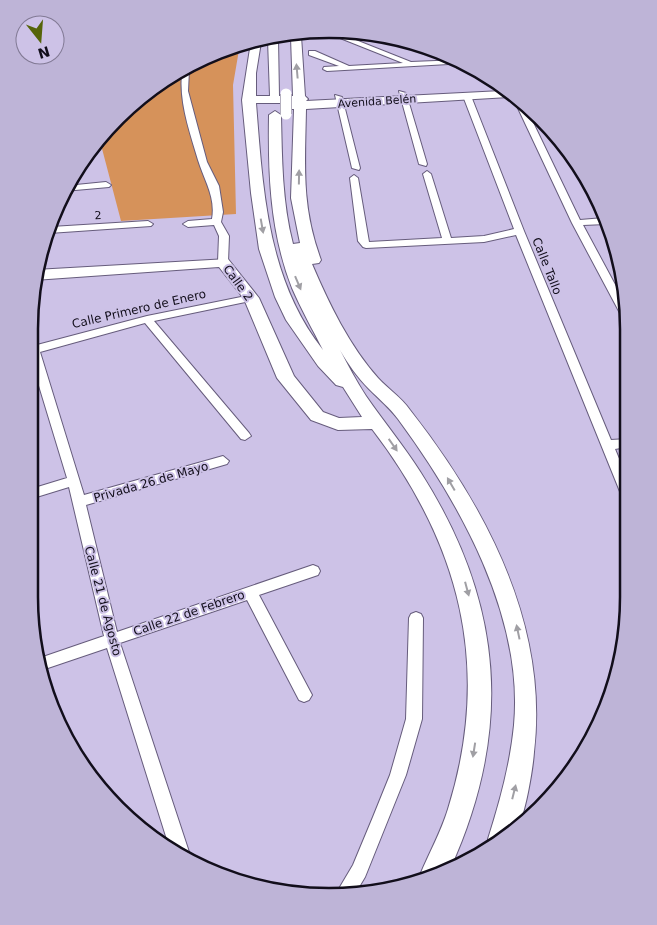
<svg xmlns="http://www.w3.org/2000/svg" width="657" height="925" viewBox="0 0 657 925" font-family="'DejaVu Sans',sans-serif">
<rect width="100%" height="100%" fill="#cdc2e7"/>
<path fill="#d6925a" d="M240 44 233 85 236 214 121 221 100 141 131 103 232 45Z"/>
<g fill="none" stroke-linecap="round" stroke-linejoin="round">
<g stroke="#665c7c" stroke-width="2">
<path id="street" d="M333 31 411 62 461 60 466 63 327 71 323 69 324 67 339 66 309 55V51H315L349 66 403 63 325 32Z
M189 70 188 91 207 162 219 186 223 212 221 222 229 236 228 262 223 265 218 262 219 236 214 225 188 227 183 224 188 221 212 219C216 197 204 180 198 160 190 133 179 102 182 74Z
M399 91 406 93 427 164 426 166 419 164Z
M464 94 471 96 524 231 611 440 627 439V447L615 449 627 478V499L622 497 621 494 516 235 484 242 366 248 363 247 358 241 350 178 354 175 358 178 369 242 442 238 423 174 427 171 431 174 451 238 484 236 514 229 463 96Z
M335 95 342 97 360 168 359 170 352 168Z
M518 104 527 110 580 220 604 218 606 224 583 225 626 305V318L621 315 572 223 517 106Z
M98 143 103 146 94 148Z
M106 182 111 185 109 187 64 191 66 186Z
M148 221 153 224 151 226 49 233 51 227Z
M251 295 256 298 255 300 154 321 249 433 251 436 245 440 241 439 145 323 40 352 84 495 223 456 229 461 227 464 86 505 117 632 313 565 318 567 320 571 318 575 259 595 312 695 309 700 304 702 299 700 247 600 120 643 189 852 187 857 169 846 107 648 39 671 37 659 104 636 69 487 30 499 31 489 67 478 33 366V344L37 345 147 316Z
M416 612 421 614 423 618 422 719 406 775 365 877 356 892H337L353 865 373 817 390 775 406 719 409 618 411 614Z"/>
</g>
<g stroke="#665c7c" stroke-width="2">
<path id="secondary" d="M301 36 305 96 308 99 306 101 502 91 509 97 306 109C305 165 301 206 321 260L319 263 312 264C329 304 349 345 378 378 388 389 401 397 410 410 486 507 549 625 534 752 533 767 525 819 516 829 509 835 499 840 491 845L488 839C500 801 510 765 514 725 524 617 460 503 398 419 390 408 379 399 369 389 358 378 348 364 340 350 348 365 356 381 366 396 384 422 404 446 421 473 503 602 514 728 450 869L421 879 420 875C429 853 441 832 448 809 492 668 461 545 372 429L338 430 311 420 277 378 244 299 219 267 34 280 35 270 228 259 259 298 294 376 323 412 339 418 362 417 343 387 336 385 318 366 286 320 275 297 259 249 251 193 242 100 251 42H261L256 73V96H270L268 40 278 39 279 96H293L291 37ZM256 103H286L282 106 284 109H294L291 198 300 243 293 244C282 202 282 158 281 115L275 111 269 115C268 174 270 232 292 288 301 309 313 330 323 350 267 279 263 190 256 103Z"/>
</g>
<use href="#street" fill="#fff" fill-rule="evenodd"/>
<use href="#secondary" fill="#fff" fill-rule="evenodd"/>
<g stroke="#665c7c" stroke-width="12" stroke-linecap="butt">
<path id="secondary-bridge" d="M286 94V114"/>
</g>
<use href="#secondary-bridge" stroke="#fff" stroke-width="11"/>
</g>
<defs><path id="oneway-solid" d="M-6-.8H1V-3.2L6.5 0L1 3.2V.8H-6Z" transform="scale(1.25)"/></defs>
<g fill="#a09fa4">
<use href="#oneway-solid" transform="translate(297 71) rotate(-95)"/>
<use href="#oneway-solid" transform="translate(299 177) rotate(-89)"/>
<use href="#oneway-solid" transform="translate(262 226) rotate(80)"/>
<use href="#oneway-solid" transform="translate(298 283) rotate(67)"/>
<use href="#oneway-solid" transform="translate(393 445) rotate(55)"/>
<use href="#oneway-solid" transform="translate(451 484) rotate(-120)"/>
<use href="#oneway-solid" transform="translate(467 589) rotate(75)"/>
<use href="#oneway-solid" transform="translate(518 632) rotate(-102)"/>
<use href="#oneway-solid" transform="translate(474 750) rotate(99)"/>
<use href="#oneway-solid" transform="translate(514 792) rotate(-76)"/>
</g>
<g text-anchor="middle" stroke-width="4" stroke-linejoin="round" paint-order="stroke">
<g font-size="11" fill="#120e1b" stroke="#cdc2e7">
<text transform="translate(377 101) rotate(-4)" y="4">Avenida Belén</text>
<text transform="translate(98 215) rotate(-3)" y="4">2</text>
</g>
<g font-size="12" fill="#120e1b" stroke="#cdc2e7">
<text transform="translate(547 266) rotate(68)" y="4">Calle Tallo</text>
<text transform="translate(238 283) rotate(54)" y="4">Calle 2</text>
<text transform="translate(139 309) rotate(-13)" y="4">Calle Primero de Enero</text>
<text transform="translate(151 482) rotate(-16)" y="4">Privada 26 de Mayo</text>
<text transform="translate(103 601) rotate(75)" y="4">Calle 21 de Agosto</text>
<text transform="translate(189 613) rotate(-19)" y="4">Calle 22 de Febrero</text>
</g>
</g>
<path d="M0 0H657V925H0ZM329 38H329A291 291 0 0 1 620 329V597A291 291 0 0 1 329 888H329A291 291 0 0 1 38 597V329A291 291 0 0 1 329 38Z" fill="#beb4d7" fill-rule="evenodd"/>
<path fill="none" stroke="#120e1b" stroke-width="2.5" d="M329 38H329A291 291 0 0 1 620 329V597A291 291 0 0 1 329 888H329A291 291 0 0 1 38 597V329A291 291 0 0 1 329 38Z"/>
<g transform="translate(40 40) rotate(163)"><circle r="24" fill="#cdc2e7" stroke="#827a95"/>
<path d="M0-4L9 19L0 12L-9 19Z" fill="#56640a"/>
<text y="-8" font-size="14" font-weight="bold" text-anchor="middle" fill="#120e1b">N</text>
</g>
</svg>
